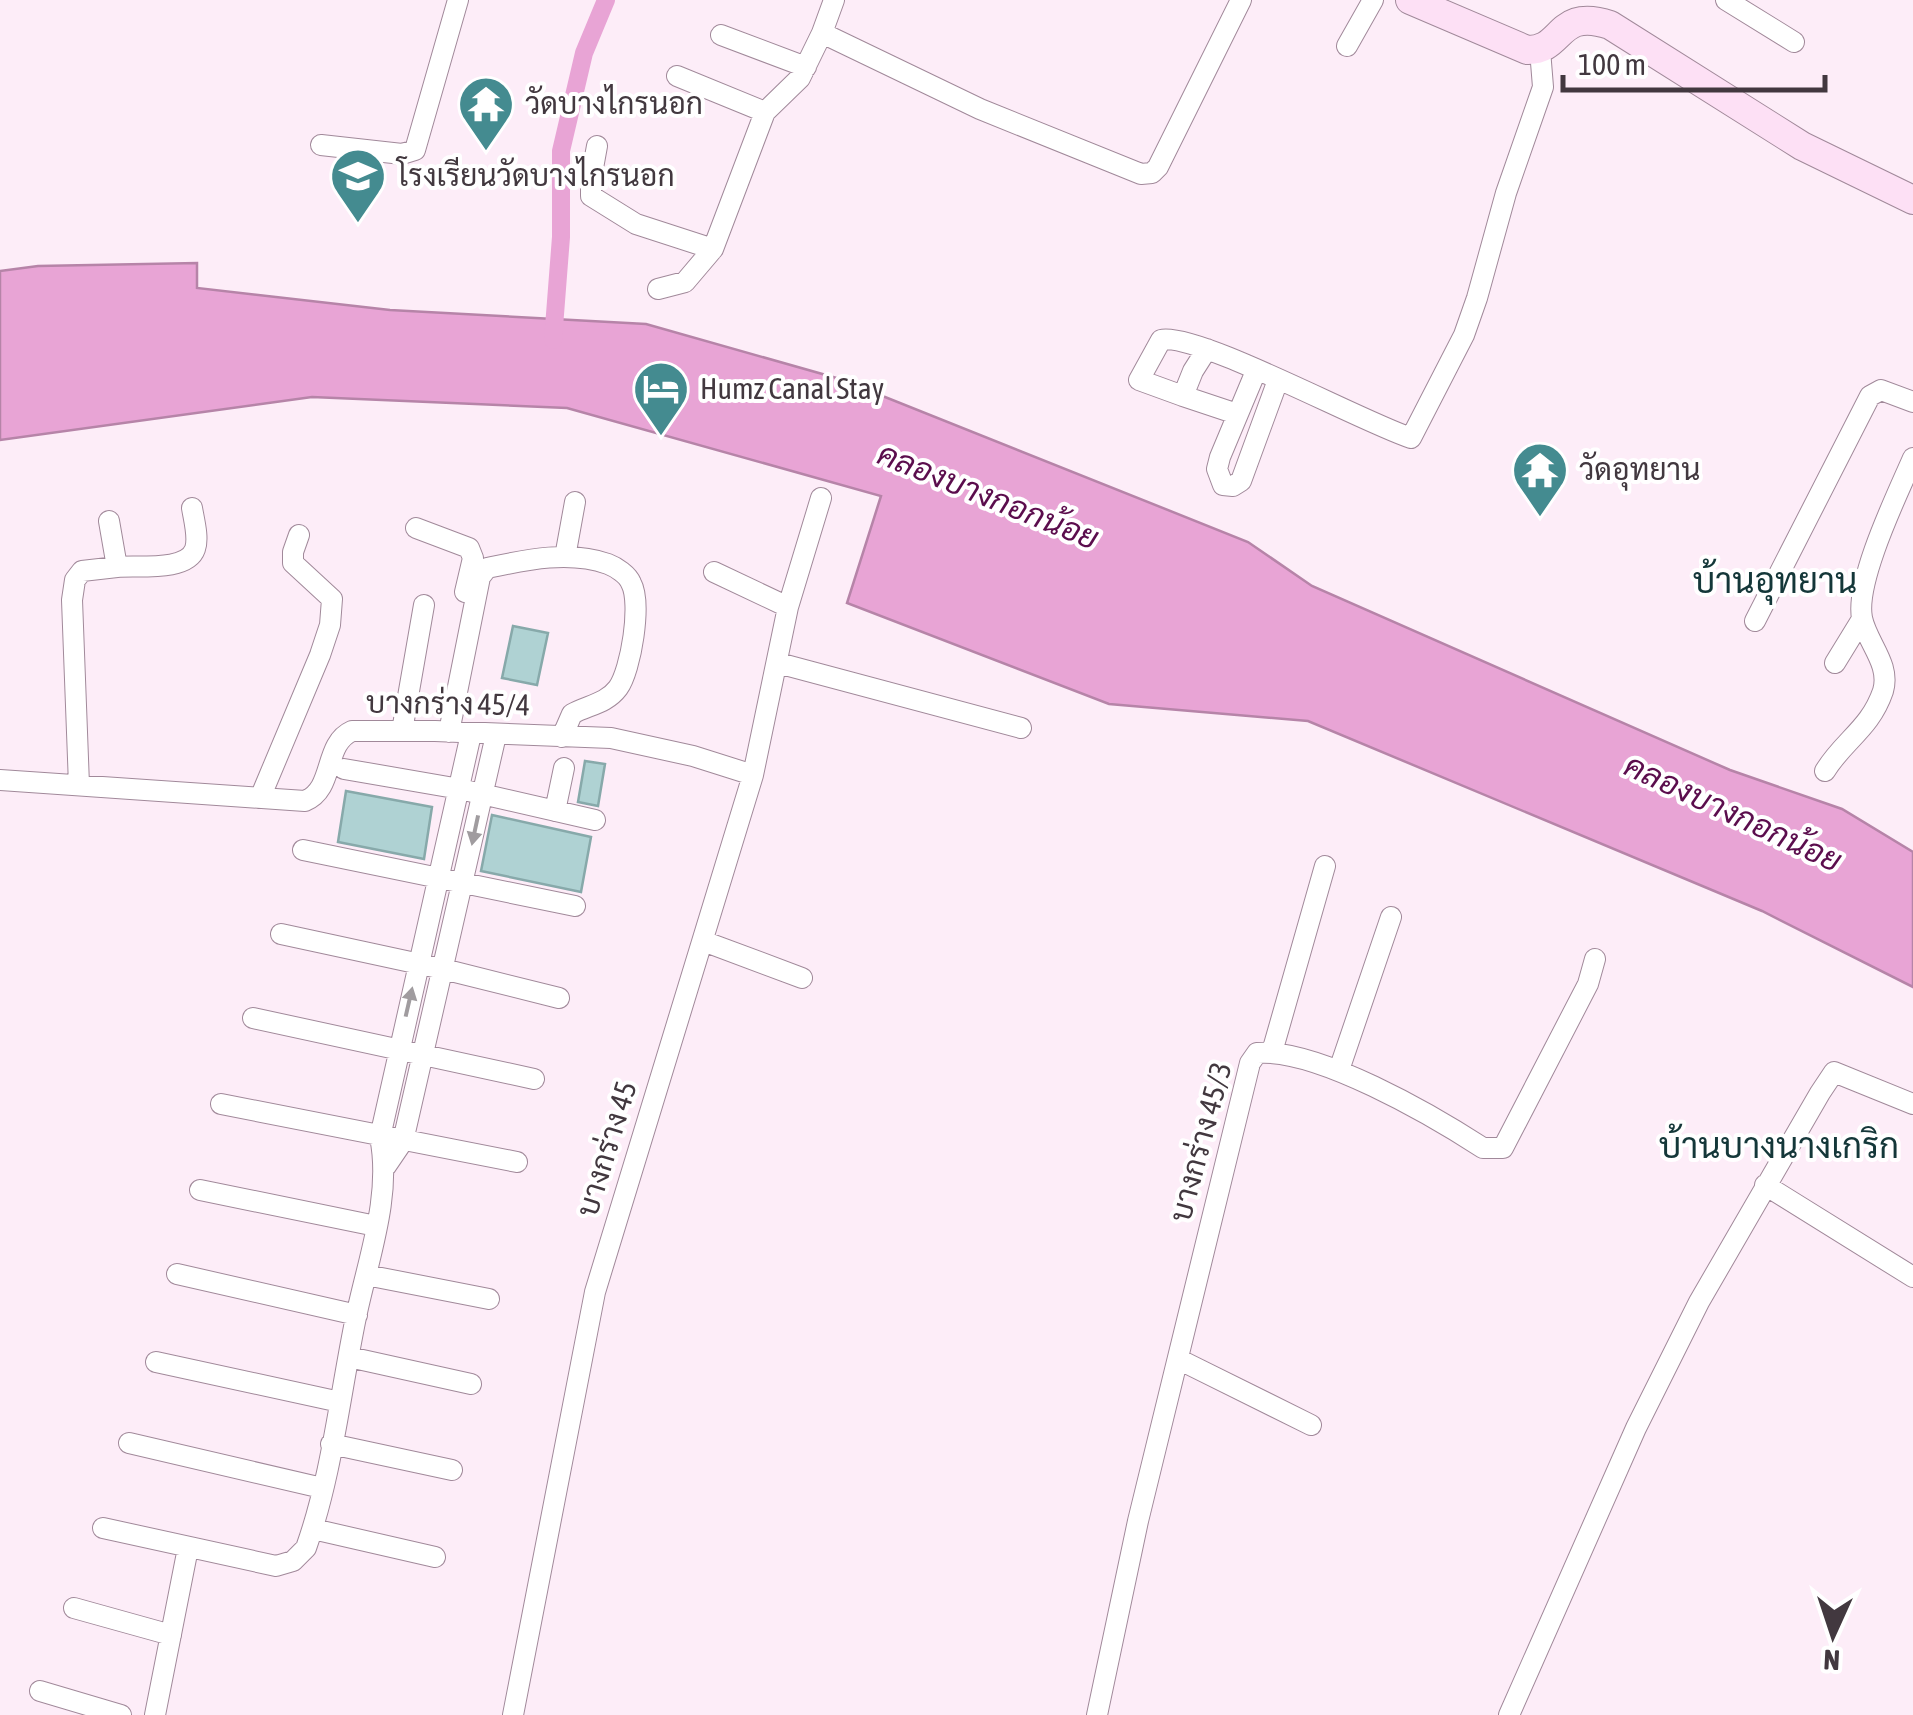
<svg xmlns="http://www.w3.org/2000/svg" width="1913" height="1715" viewBox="0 0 1913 1715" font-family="'Asap Condensed',Sarabun,sans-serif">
<rect width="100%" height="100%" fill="#fdedf8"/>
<path fill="#e8a4d5" stroke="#b684a8" stroke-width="2.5" d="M197 263V288L390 310 646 324 840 379 1248 542 1312 586 1730 770 1842 809 1913 852V987L1762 911 1308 721 1109 704 847 603 881 496 567 408 312 397 0 440V271L38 266Z"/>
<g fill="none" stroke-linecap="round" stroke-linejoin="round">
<path stroke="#e8a4d5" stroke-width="18" d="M553 340 561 237V151L584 53 606 0"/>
</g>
<path fill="#afd2d3" stroke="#87a9aa" stroke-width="2.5" d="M513 626 548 633 537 685 502 678Z
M585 761 605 764 598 806 578 802Z
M346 791 432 807 424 859 338 842Z
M492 815 591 837 581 892 481 871Z"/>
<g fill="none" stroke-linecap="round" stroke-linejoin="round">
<g stroke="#a1899a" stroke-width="22">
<path id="street" d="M1726 0 1794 42
M822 33 834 0
M721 35 806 67
M1347 46 1373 0
M677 76 765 112
M321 145 402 154 415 150 458 0
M597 146 591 179V196L636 224 713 249 765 112 800 78 822 33 980 109 1141 174 1152 173 1158 167 1241 0
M658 289 685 282 713 249
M1207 349 1193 371 1183 396 1237 414
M1256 371 1220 457 1217 469 1223 485 1233 486 1241 481 1278 380
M1183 396 1139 380 1161 340C1194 331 1364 423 1411 438L1464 335 1477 298 1506 193 1543 87 1540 50
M416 528 469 548 473 558 465 592
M565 557 575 502
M117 567C137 565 187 572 195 549 199 538 194 520 192 508
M714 572 788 607
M1755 621 1870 396 1881 390 1913 402
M778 663 1021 728
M1835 663 1862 619
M402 731 424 605
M449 732 480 577 487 568C525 560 569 550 608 564 616 567 628 575 631 583 642 603 631 670 618 688 606 704 588 705 572 714L562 737
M344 769 460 789 595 820
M1825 771C1844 740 1870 729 1883 691 1891 664 1867 643 1862 618 1855 581 1897 495 1913 458
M0 780 305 801C335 789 323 744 352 731H435L611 738 693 756 753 775
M79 785 72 600 75 580 82 571 117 567 109 521
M260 798 320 655 330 625 332 599 293 563V552L299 535
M555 811 564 768
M303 850 575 906
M281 934 443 969 559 998
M703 941 802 978
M253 1018 534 1079
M1272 1052 1325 866
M1339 1070 1391 917
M221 1104 517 1162
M386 1166 403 1141 496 735
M1765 1185 1913 1277
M200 1190 376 1226
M177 1274 357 1315
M366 1275 489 1299
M349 1357 471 1384
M1178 1359 1311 1425
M156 1362 340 1402
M129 1443 322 1488
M331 1444 452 1470
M103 1528 276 1566 293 1561 306 1548C332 1475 340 1394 356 1317 368 1259 392 1196 380 1137L471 734
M313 1529 435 1557
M74 1608 171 1635
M40 1691 121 1715
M155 1715 188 1548
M513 1715 595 1292 753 775 788 607 821 498
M1097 1715 1138 1521 1250 1063 1257 1053C1317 1048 1432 1115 1483 1148H1503L1588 984 1595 959
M1509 1715 1636 1428 1699 1302 1820 1093 1834 1072 1913 1104"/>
</g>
<g stroke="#a1899a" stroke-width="30">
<path id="secondary" d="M1410 0 1527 50C1564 51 1556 7 1610 25L1802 146 1913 200"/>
</g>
<use href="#street" stroke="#fff" stroke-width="20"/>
<use href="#secondary" stroke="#fde0f5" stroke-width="28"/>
</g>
<defs><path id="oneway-solid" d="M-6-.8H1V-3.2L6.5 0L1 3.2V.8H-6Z" transform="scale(2.5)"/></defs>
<g fill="#a09c9f">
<use href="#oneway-solid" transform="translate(475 830) rotate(102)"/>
<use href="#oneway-solid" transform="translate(409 1002) rotate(-77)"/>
</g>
<defs>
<g id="temple-pin" transform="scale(2.875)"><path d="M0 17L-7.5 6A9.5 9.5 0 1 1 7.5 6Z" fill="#448b90" stroke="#fff"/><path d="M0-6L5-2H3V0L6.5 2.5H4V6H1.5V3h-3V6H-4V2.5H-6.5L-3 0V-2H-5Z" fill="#fff"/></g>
<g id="school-pin" transform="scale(2.875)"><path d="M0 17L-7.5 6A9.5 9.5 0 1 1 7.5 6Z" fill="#448b90" stroke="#fff"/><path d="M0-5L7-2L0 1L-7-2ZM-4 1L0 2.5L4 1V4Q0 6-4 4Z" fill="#fff"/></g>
<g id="hotel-pin" transform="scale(2.875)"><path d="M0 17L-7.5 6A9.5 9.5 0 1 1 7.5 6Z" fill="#448b90" stroke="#fff"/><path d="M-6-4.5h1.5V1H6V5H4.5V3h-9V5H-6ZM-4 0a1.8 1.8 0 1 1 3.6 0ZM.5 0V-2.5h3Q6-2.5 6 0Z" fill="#fff"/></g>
</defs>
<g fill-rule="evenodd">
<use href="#temple-pin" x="486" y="104"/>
<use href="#school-pin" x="358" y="176"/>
<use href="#hotel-pin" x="661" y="389"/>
<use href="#temple-pin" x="1540" y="470"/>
</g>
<g text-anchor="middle" stroke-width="8" stroke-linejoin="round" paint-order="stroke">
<g font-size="30" fill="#42383f" stroke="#fff" text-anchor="start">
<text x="525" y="114">วัดบางไกรนอก</text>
<text x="397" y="186">โรงเรียนวัดบางไกรนอก</text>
<text x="700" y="399">Humz Canal Stay</text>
<text x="1579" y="480">วัดอุทยาน</text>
</g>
<g font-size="30" fill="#42383f" stroke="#fff">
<text transform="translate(448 704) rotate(1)" y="10">บางกร่าง 45/4</text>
<text transform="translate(1201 1142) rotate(-75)" y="10">บางกร่าง 45/3</text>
<text transform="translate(607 1149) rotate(-73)" y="10">บางกร่าง 45</text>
</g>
<g font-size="32" font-style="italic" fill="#5b0d4d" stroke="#fff">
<text transform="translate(988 496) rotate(22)" y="11">คลองบางกอกน้อย</text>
<text transform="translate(1733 813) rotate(25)" y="11">คลองบางกอกน้อย</text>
</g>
<g font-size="35" fill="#143739" stroke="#fff">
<text x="1775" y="593">บ้านอุทยาน</text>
<text x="1779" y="1158">บ้านบางนางเกริก</text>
</g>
</g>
<g transform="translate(1833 1635) rotate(183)" stroke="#ffffff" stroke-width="8" paint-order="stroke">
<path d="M0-8L18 38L0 25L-18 38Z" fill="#42383f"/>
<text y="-15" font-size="28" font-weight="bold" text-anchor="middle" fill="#42383f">N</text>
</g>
<path d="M1563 75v15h262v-15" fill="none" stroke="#42383f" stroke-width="5"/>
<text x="1578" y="75" font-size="30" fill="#42383f" stroke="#ffffff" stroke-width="8" paint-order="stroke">100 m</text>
</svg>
